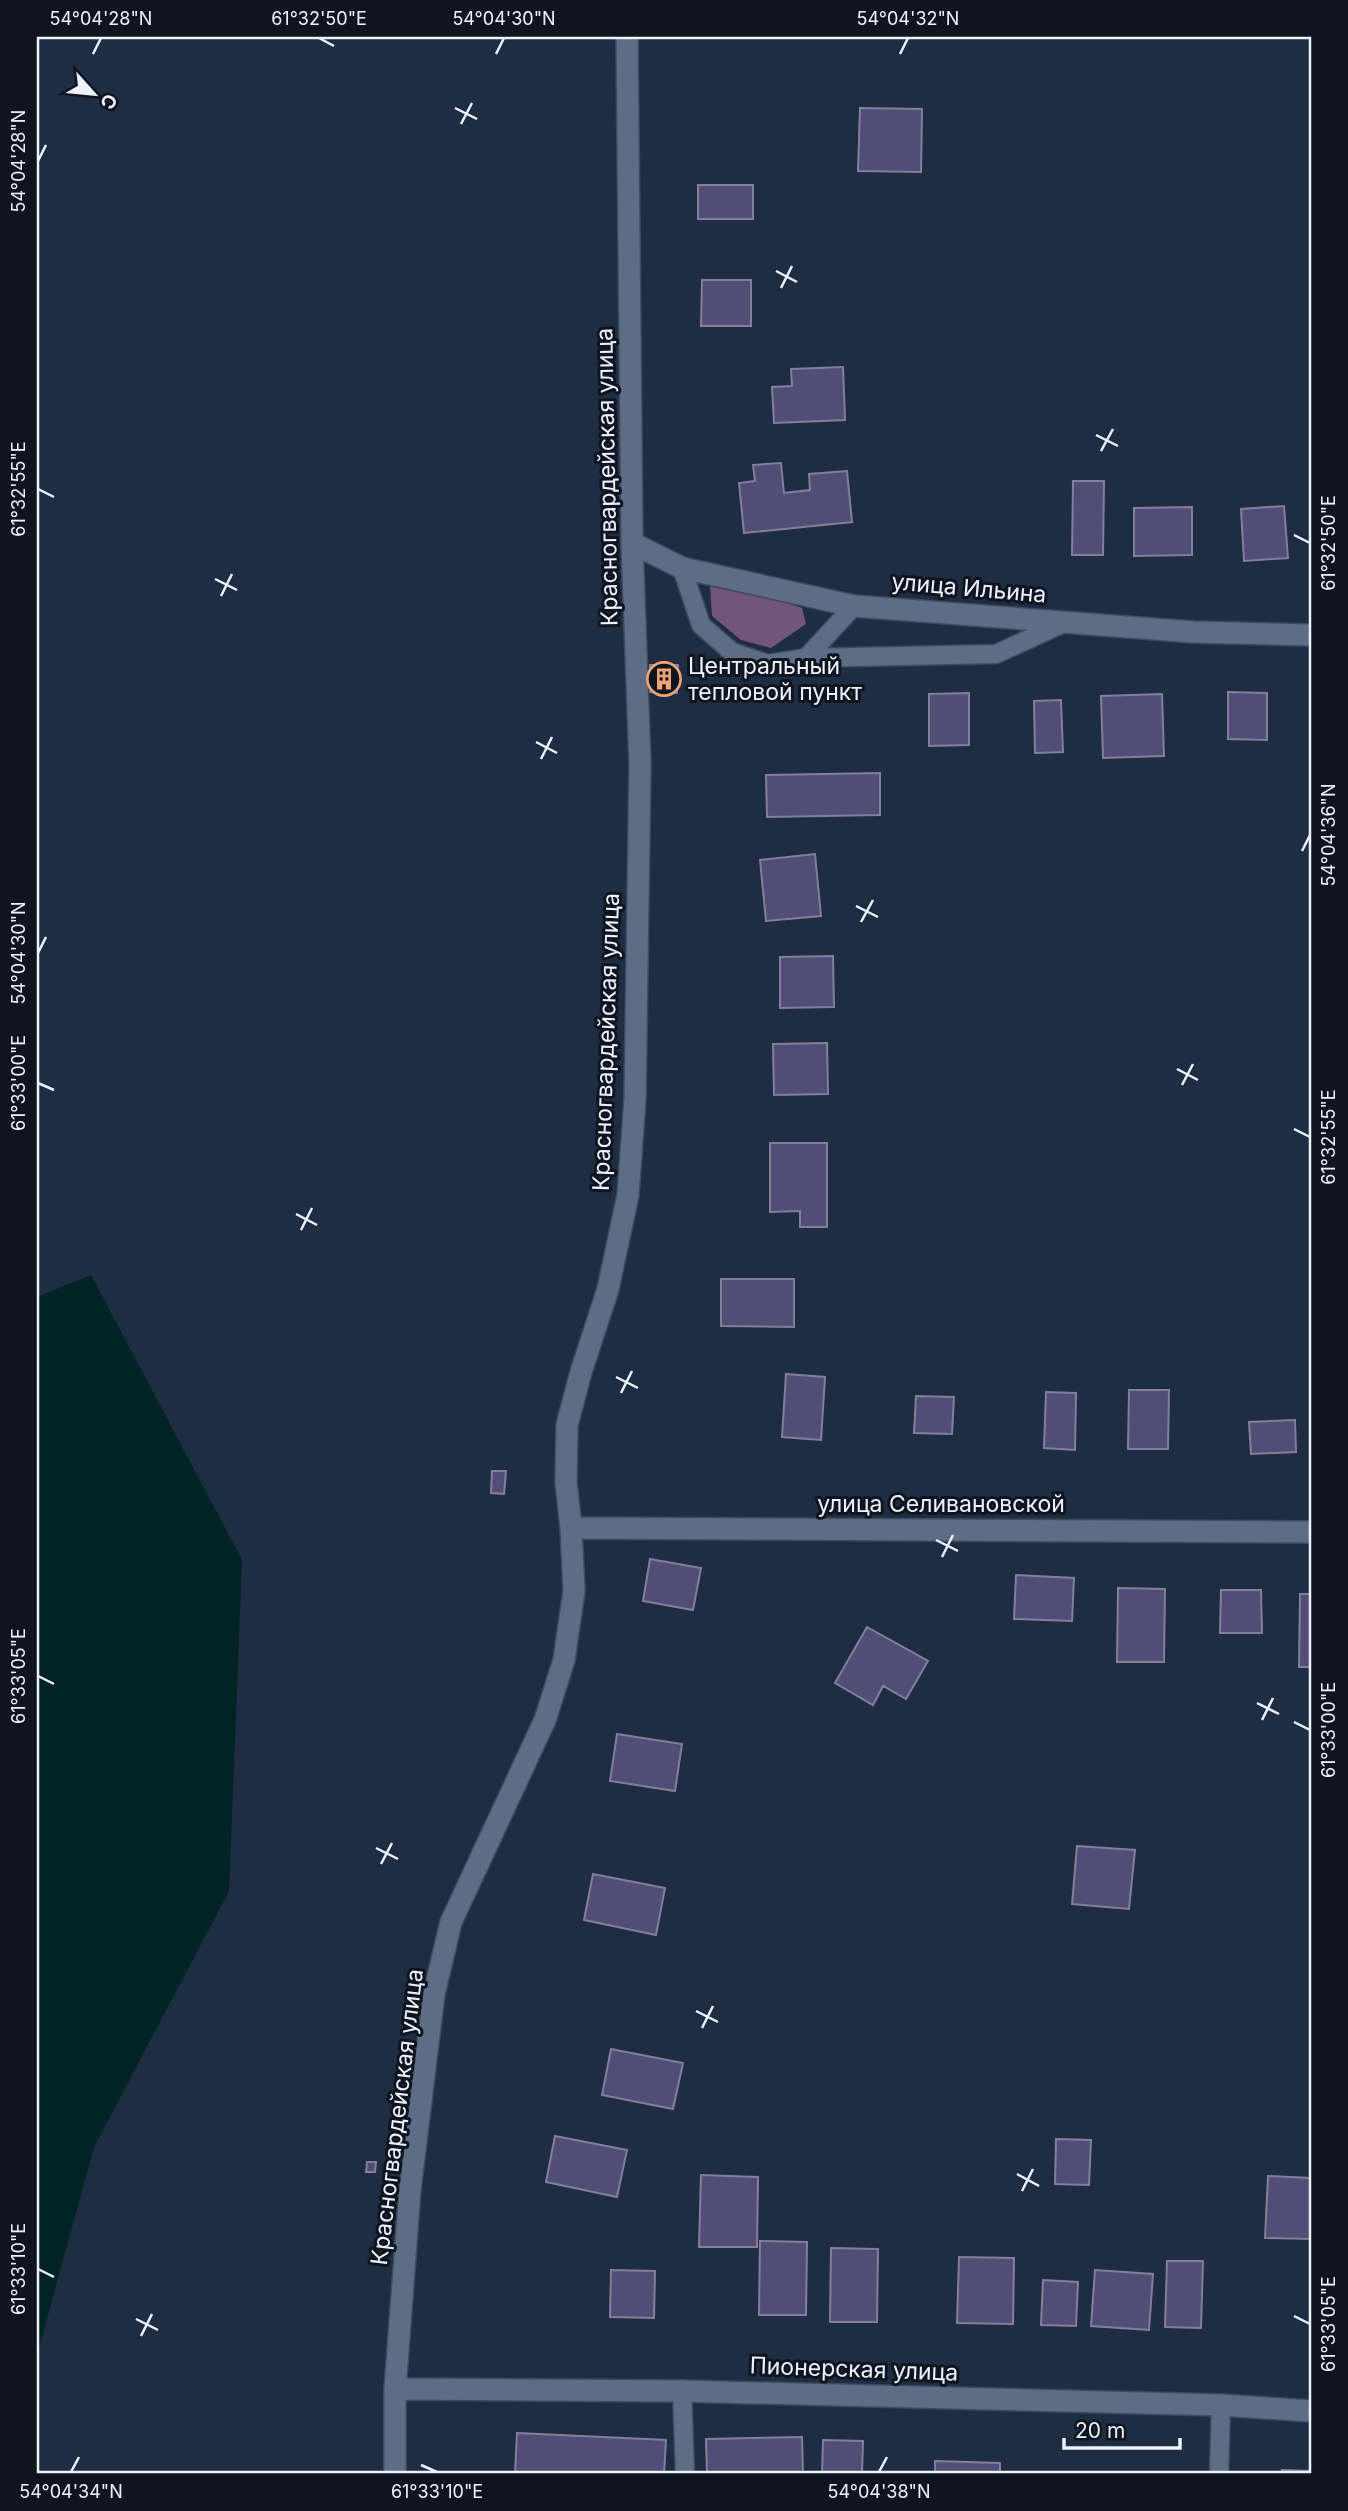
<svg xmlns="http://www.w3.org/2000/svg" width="1348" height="2511" viewBox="0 0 1348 2511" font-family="Inter,sans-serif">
<rect width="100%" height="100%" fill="#1f2d42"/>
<path fill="#73557a" d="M710 586 758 592 802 608 806 624 771 648 741 640 712 616Z"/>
<path fill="#002324" d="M91 1275 242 1560 229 1891 94 2147 37 2355V1297Z"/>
<path fill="#524d76" stroke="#827f9c" stroke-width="2" d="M860 108 922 109 921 172 858 171Z
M698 185H753V219H698Z
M702 280H751V326H701Z
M843 367 845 420 774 423 772 387 792 386 791 369Z
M781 463 784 493 810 490 809 474 847 471 852 522 744 533 739 483 755 481 753 465Z
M1073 481H1104L1103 555H1072Z
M1284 506 1288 558 1244 561 1241 509Z
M1192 507V555L1134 556V508Z
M650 665H678L677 693 650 692Z
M1228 692 1267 693V740L1228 739Z
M969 693V745L929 746V694Z
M1162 694 1164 756 1103 758 1101 696Z
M1061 700 1063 752 1035 753 1034 701Z
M880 773V815L767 817 766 775Z
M815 854 821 916 766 921 760 860Z
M833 956 834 1007 780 1008V957Z
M827 1043 828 1094 774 1095 773 1044Z
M770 1143H827V1227H800V1211L770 1212Z
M721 1279H794V1327L721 1326Z
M786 1374 825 1377 821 1440 782 1437Z
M1129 1390H1169L1168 1449H1128Z
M1046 1392 1076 1393 1075 1450 1044 1448Z
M916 1396 954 1397 952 1434 914 1433Z
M1295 1420 1296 1452 1251 1454 1249 1422Z
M492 1471H506L504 1494 491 1493Z
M650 1559 701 1568 693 1610 643 1601Z
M1016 1575 1074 1578 1072 1621 1014 1619Z
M1118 1588 1165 1589 1164 1662H1117Z
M1221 1590H1261L1262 1633H1220Z
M1300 1594H1311V1667H1299Z
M867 1627 928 1661 906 1699 883 1686 873 1705 835 1683Z
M617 1734 682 1744 675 1791 610 1781Z
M1077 1846 1135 1850 1129 1909 1072 1904Z
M593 1874 665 1888 656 1935 584 1920Z
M611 2049 683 2063 673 2109 602 2095Z
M555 2136 627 2150 617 2197 546 2182Z
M1056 2139 1091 2140 1089 2185 1055 2184Z
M367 2162H376L375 2172H366Z
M701 2175 758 2177 757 2247H699Z
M1268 2176 1311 2178V2239L1265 2238Z
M760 2241 807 2242 806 2315H759Z
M831 2248 878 2249 877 2322H830Z
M959 2257 1014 2258 1013 2324 957 2323Z
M1167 2261H1203L1201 2328 1165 2327Z
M611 2270 655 2271 654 2318 610 2317Z
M1095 2270 1153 2274 1149 2330 1091 2326Z
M1043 2280 1078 2282 1076 2326 1041 2325Z
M517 2433 666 2440 664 2474H515Z
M802 2437 803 2474H707L706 2439Z
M823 2440 863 2441 862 2474H822Z
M935 2461 1000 2463V2474H935Z
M1282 2470 1311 2471V2474H1282Z"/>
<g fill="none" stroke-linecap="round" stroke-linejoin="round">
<g stroke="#3f4a5c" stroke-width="21">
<path id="lane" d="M682 568 701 625 732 652 768 664 806 658 854 606
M806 658 996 654 1066 622
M682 2391 685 2474
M1219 2474 1221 2405"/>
</g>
<g stroke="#3f4a5c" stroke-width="24">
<path id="street" d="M632 543 682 568 854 606 1193 632 1311 635
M571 1528 1311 1532
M395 2389 682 2391 1221 2405 1311 2411
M395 2474V2389L410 2190 434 1994 451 1922 545 1720 564 1660 574 1591 571 1528 566 1482 567 1425 581 1372 608 1289 628 1195 635 1099 640 764 632 543 627 37"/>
</g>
<use href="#lane" stroke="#5d6d86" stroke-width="18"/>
<use href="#street" stroke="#5d6d86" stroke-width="21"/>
</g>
<path fill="none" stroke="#ecf3ff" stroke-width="2.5" d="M319 38 334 46M93 54 101 38M496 54 504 38M900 54 908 38M455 108 477 119M461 124 472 103M38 161 46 145M776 271 797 282M781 288 792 266M1096 435 1118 446M1101 451 1113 429M38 489 54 497M1294 535 1310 543M215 579 237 590M221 596 232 574M536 742 557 753M541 759 552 737M1302 851 1310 835M856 906 878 917M861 922 873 900M38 953 46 937M1177 1069 1198 1080M38 1083 54 1090M1182 1085 1193 1064M1294 1129 1310 1137M296 1214 317 1225M301 1230 312 1208M616 1377 638 1388M621 1393 632 1371M936 1540 958 1551M942 1557 953 1535M38 1676 54 1684M1257 1703 1279 1714M1262 1720 1273 1698M1294 1722 1310 1730M376 1848 398 1859M381 1864 392 1843M696 2011 718 2022M702 2028 713 2006M1017 2174 1039 2186M1022 2191 1033 2169M38 2269 54 2277M1294 2316 1310 2324M136 2319 158 2330M141 2336 152 2314M421 2465 437 2472M71 2472 79 2457M879 2472 887 2457"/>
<defs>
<g id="building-ring" transform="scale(1.75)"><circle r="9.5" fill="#0f151e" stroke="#efa376" stroke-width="1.5"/><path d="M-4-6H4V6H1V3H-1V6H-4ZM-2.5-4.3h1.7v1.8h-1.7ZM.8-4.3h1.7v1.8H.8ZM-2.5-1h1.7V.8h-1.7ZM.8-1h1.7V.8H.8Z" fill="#efa376"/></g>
</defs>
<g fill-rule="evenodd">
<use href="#building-ring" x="664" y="679"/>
</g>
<g text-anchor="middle" stroke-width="6" stroke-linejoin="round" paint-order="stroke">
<g font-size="23" fill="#ecf3ff" stroke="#0f151e">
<text transform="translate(607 477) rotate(-91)" y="8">Красногвардейская улица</text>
<text transform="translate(969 588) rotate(5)" y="8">улица Ильина</text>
<text transform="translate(606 1042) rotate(-88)" y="8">Красногвардейская улица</text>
<text x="941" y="1512">улица Селивановской</text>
<text transform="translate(397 2117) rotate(-83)" y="8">Красногвардейская улица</text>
<text transform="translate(854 2369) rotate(2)" y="8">Пионерская улица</text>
</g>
<g font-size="23" fill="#ecf3ff" stroke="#0f151e" text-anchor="start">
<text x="688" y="674">Центральный<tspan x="688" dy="26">тепловой пункт</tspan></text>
</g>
</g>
<rect width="1348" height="2511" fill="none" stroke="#0f151e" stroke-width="77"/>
<g transform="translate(94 94) rotate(117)" stroke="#0f151e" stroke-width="5" paint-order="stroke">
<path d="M0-5L12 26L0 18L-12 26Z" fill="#ecf3ff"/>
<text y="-10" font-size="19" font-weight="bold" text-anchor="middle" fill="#ecf3ff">С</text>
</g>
<path d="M1064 2438v10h116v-10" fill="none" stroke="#ecf3ff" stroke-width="3.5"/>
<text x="1075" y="2438" font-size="21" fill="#ecf3ff" stroke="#0f151e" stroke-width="5" paint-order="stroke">20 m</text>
<rect x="38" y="38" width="1272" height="2434" fill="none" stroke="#ecf3ff" stroke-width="2.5"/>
<g font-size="18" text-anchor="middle" fill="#ecf3ff">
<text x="101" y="25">54°04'28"N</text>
<text x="319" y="25">61°32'50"E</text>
<text x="504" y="25">54°04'30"N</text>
<text x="908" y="25">54°04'32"N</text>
<text transform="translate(19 161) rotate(-90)" y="6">54°04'28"N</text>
<text transform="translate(19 489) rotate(-90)" y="6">61°32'55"E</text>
<text transform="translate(1329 543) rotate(-90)" y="6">61°32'50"E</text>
<text transform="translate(1329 835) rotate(-90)" y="6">54°04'36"N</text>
<text transform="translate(19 953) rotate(-90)" y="6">54°04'30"N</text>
<text transform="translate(19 1083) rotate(-90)" y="6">61°33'00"E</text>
<text transform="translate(1329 1137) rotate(-90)" y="6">61°32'55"E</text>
<text transform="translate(19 1676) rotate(-90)" y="6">61°33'05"E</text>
<text transform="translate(1329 1730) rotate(-90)" y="6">61°33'00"E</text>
<text transform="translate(19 2269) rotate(-90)" y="6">61°33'10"E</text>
<text transform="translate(1329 2324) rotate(-90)" y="6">61°33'05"E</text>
<text x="71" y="2498">54°04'34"N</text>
<text x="437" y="2498">61°33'10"E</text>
<text x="879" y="2498">54°04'38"N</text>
</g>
</svg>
